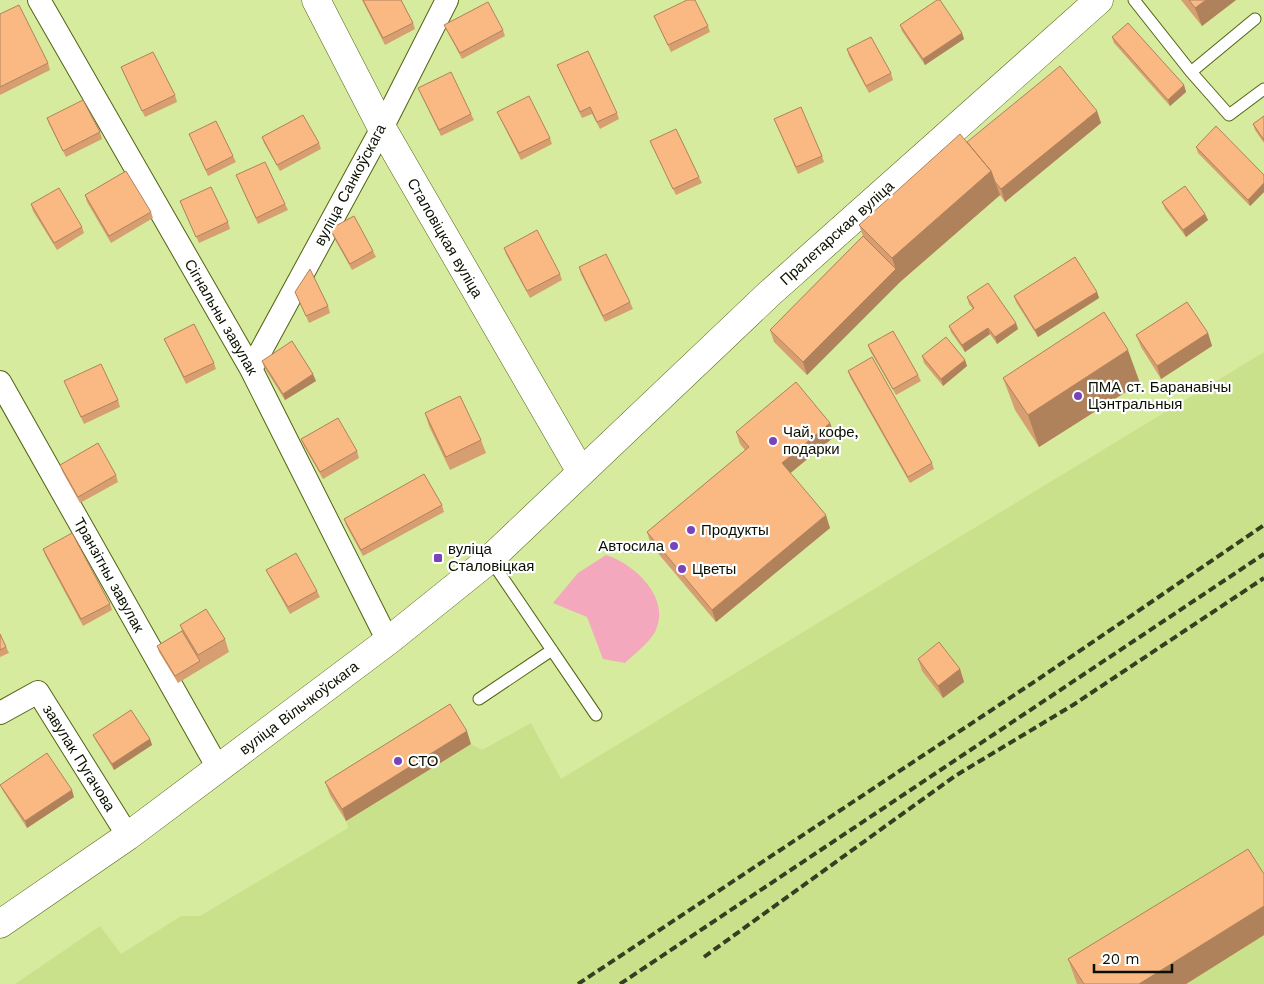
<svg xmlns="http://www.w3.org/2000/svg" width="1264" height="984" viewBox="0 0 1264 984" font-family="'Work Sans',sans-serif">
<rect width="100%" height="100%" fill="#d6eb9d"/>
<path fill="#cae18c" d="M1264 352V984H15L100 926 121 954 181 916H200L348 828 346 821 471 744 482 750 531 723 561 779Z"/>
<path fill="#f4a8bd" d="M606 555C635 564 672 599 655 632 649 643 634 654 625 663L603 659 587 617 553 603 578 573Z"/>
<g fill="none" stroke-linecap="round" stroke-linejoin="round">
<g stroke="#536314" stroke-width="13">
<path id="lane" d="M1134 0 1191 72 1255 19
M1191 72 1229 115 1264 89
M490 559 596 715
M479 699 552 650"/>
</g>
<g stroke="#536314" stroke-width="24">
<path id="street" d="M39 0 251 369 388 641
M251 369 382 128 447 0
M0 382 218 768
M0 713 38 692 128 836"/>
</g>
<g stroke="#536314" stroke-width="29">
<path id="secondary" d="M316 0 382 128 581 472
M0 924 128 836 388 641 490 559 770 293 1099 0"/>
</g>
<use href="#lane" stroke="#fff" stroke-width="11"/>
<use href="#street" stroke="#fff" stroke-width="22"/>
<use href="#secondary" stroke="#fff" stroke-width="28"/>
<path stroke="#363f21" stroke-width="4" stroke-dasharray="8 4" stroke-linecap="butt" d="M704 957 955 776 1073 705 1264 578
M578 984 1040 678 1264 525
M620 984 1264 554"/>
</g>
<path fill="#d79f71" d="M362 0H401L413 23 415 29 385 45Z
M1181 0H1236L1202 26Z
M0 14 48 63 50 70 0 95Z
M654 16 708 26 710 32 671 52Z
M444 25 503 30 505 36 462 59 447 31Z
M900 25 962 33 964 39 925 65 902 31Z
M1112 37 1184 85 1186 92 1170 106 1114 43Z
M847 49 891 73 893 80 869 93 849 56Z
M557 65 617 113 619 119 600 129 592 114 582 118Z
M121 67 175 95 177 102 145 117 124 74Z
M418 88 471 114 474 120 441 136Z
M1097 111 1101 123 1005 202 1000 195 900 282 807 375 774 342 770 330 863 236 859 225 967 142Z
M497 112 550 138 552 144 521 160Z
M1264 116V143L1255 130 1253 124Z
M47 118 100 132 102 139 66 157 49 124Z
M774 119 822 156 824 162 798 174Z
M189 134 233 156 236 162 208 176Z
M262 137 319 143 321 149 280 171 264 143Z
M650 141 699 177 702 183 676 195Z
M1196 147 1264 175V192L1250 206 1198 153Z
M236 175 285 204 288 210 258 224Z
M85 195 151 212 153 218 111 243 87 202Z
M180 201 228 222 230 229 199 243Z
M1162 202 1205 214 1208 220 1186 237 1165 209Z
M31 204 82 227 84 233 57 250 33 211Z
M330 229 373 251 376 257 352 270 333 236Z
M504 248 560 274 562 280 530 298 506 254Z
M579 267 630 302 633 309 605 322 581 274Z
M295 292 328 306 330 313 309 323Z
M1097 292 1099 298 1038 337 1016 302 1014 296Z
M967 297 1016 323 1018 329 997 344 990 334 965 352 951 332 949 326 973 309 969 304Z
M1208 333 1212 346 1161 379 1141 347 1136 335Z
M164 339 214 363 216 369 186 384 167 345Z
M868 345 918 375 921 381 896 395 870 351Z
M922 356 965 360 967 366 943 386 924 363Z
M262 361 316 381 285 400 264 367Z
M848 371 932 463 934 469 910 483 850 377Z
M1003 378 1140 383 1039 447 1015 410Z
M64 381 118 400 120 407 84 424Z
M425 413 481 440 486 453 450 470 429 426Z
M830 423 835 436 790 473 830 528 716 622 651 545 647 532 745 450 740 444 736 432Z
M301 439 357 451 359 458 323 479 304 446Z
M60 465 116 475 118 482 80 503 62 471Z
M442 505 444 512 363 556 346 525 344 519Z
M43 549 110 604 112 610 83 626 45 555Z
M266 570 317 591 320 597 290 614 269 576Z
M180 625 225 639 229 652 178 683 159 652 157 646 182 631Z
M0 634 9 653 0 657Z
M918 659 960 669 964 682 943 698 922 671Z
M93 735 150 739 152 745 114 770 96 741Z
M471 744 346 821 330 795 325 782Z
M0 785 74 797 27 828 3 791Z
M1264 935 1186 984H1077L1068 959Z"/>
<path fill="#af825c" d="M1206 0H1236L1202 26 1195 8Z
M962 33 964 39 925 65 923 59Z
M1184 85 1186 92 1170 106 1168 100Z
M1097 111 1101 123 1005 202 1001 189Z
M991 171 1000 195 900 282 892 258Z
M1264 183V192L1250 206 1248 200Z
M1205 214 1208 220 1186 237 1183 230Z
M896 269 900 282 807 375 803 362Z
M1097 292 1099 298 1038 337 1035 330Z
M1016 323 1018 329 997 344 995 337Z
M988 328 990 334 965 352 962 345Z
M1208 333 1212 346 1161 379 1157 366Z
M1128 350 1140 383 1039 447 1028 415Z
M965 360 967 366 943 386 941 379Z
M313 374 316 381 285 400 283 394Z
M830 423 835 436 787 476 782 463Z
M826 515 830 528 716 622 712 610Z
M960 669 964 682 943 698 938 686Z
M467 731 471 744 346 821 342 809Z
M150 739 152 745 114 770 112 764Z
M72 790 74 797 27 828 25 821Z
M1264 906V935L1186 984H1139Z"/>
<path fill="#fab983" stroke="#af825c" d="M363 0H401L413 23 383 38Z
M687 0H695L708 26 668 45 654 16Z
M937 0H940L962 33 923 59 900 25Z
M1189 0H1206L1195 8Z
M488 2 503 30 460 53 444 25Z
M19 5 48 63 0 87V14Z
M1128 23 1184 85 1168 100 1112 37Z
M871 37 891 73 866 86 847 49Z
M588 51 617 113 597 122 590 107 580 112 557 65Z
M153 52 175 95 142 111 121 67Z
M1060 66 1097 111 1001 189 995 182 991 171 967 142Z
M451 72 471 114 439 130 418 88Z
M529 96 550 138 519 153 497 112Z
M83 100 100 132 63 151 47 118Z
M801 107 822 156 796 167 774 119Z
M303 115 319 143 277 165 262 137Z
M1264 116V140L1253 124Z
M216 121 233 156 206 170 189 134Z
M1216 126 1264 175V183L1248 200 1196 147Z
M676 129 699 177 673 189 650 141Z
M960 134 991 171 892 258 859 225Z
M265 162 285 204 256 218 236 175Z
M126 171 151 212 109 236 85 195Z
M1185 186 1205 214 1183 230 1162 202Z
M211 187 228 222 196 237 180 201Z
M59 188 82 227 54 243 31 204Z
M354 216 373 251 350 264 330 229Z
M537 230 560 274 527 291 504 248Z
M863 236 896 269 803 362 770 330Z
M606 254 630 302 603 316 579 267Z
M1075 257 1097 292 1035 330 1014 296Z
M310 269 328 306 306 316 295 292Z
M988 283 1016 323 995 337 988 328 962 345 949 326 974 308 967 297Z
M1187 302 1208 333 1157 366 1136 335Z
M1104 312 1128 350 1028 415 1003 378Z
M194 324 214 363 184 377 164 339Z
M893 331 918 375 893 389 868 345Z
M946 337 965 360 941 379 922 356Z
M292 341 313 374 283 394 262 361Z
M872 357 932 463 908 477 848 371Z
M101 364 118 400 81 417 64 381Z
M796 382 830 423 782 463 826 515 712 610 647 532 749 447 736 432Z
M460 396 481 440 446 457 425 413Z
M338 418 357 451 320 472 301 439Z
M98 443 116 475 78 497 60 465Z
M424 474 442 505 361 550 344 519Z
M72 533 110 604 81 619 43 549Z
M296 553 317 591 288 607 266 570Z
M206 609 225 639 198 655 180 625Z
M182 631 200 661 175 676 157 646Z
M0 634 6 647 0 650Z
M939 642 960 669 938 686 918 659Z
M450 704 467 731 342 809 325 782Z
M131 710 150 739 112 764 93 735Z
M47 753 72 790 25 821 0 785Z
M1248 849 1264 874V906L1139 984H1084L1068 959Z"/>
<g fill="#7943ba" stroke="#fff" stroke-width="2">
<circle cx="1078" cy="396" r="5"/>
<circle cx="773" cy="441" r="5"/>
<circle cx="691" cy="530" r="5"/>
<circle cx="674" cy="546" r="5"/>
<rect x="433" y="553" width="10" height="10" rx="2.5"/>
<circle cx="682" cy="569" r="5"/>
<circle cx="398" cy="761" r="5"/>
</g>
<g text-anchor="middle" stroke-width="4.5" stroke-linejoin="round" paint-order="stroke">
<g font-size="15" fill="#0b1100" stroke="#fff">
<text transform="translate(350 185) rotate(-62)" y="5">вуліца Санкоўскага</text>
<text transform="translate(837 233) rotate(-42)" y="5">Пралетарская вуліца</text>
<text transform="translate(445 238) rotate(60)" y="5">Сталовіцкая вуліца</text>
<text transform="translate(221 317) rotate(60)" y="5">Сігнальны завулак</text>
<text transform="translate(109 575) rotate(61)" y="5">Транзітны завулак</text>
<text transform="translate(299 708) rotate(-37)" y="5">вуліца Вільчкоўскага</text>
<text transform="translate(79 758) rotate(58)" y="5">завулак Пугачова</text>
</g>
<g font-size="15" fill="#0b1100" stroke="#fff" text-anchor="start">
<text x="1088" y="392">ПМА ст. Баранавічы<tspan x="1088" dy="17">Цэнтральныя</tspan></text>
<text x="783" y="437">Чай, кофе,<tspan x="783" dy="17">подарки</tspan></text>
<text x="701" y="535">Продукты</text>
<text x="664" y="551" text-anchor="end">Автосила</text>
<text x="448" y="554">вуліца<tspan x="448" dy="17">Сталовіцкая</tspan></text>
<text x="692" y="574">Цветы</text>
<text x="408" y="766">СТО</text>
</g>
</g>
<path d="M1094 964v8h78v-8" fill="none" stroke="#0b1100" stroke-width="2.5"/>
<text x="1102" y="964" font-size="15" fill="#0b1100" stroke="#ffffff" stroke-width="4" paint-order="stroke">20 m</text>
</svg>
